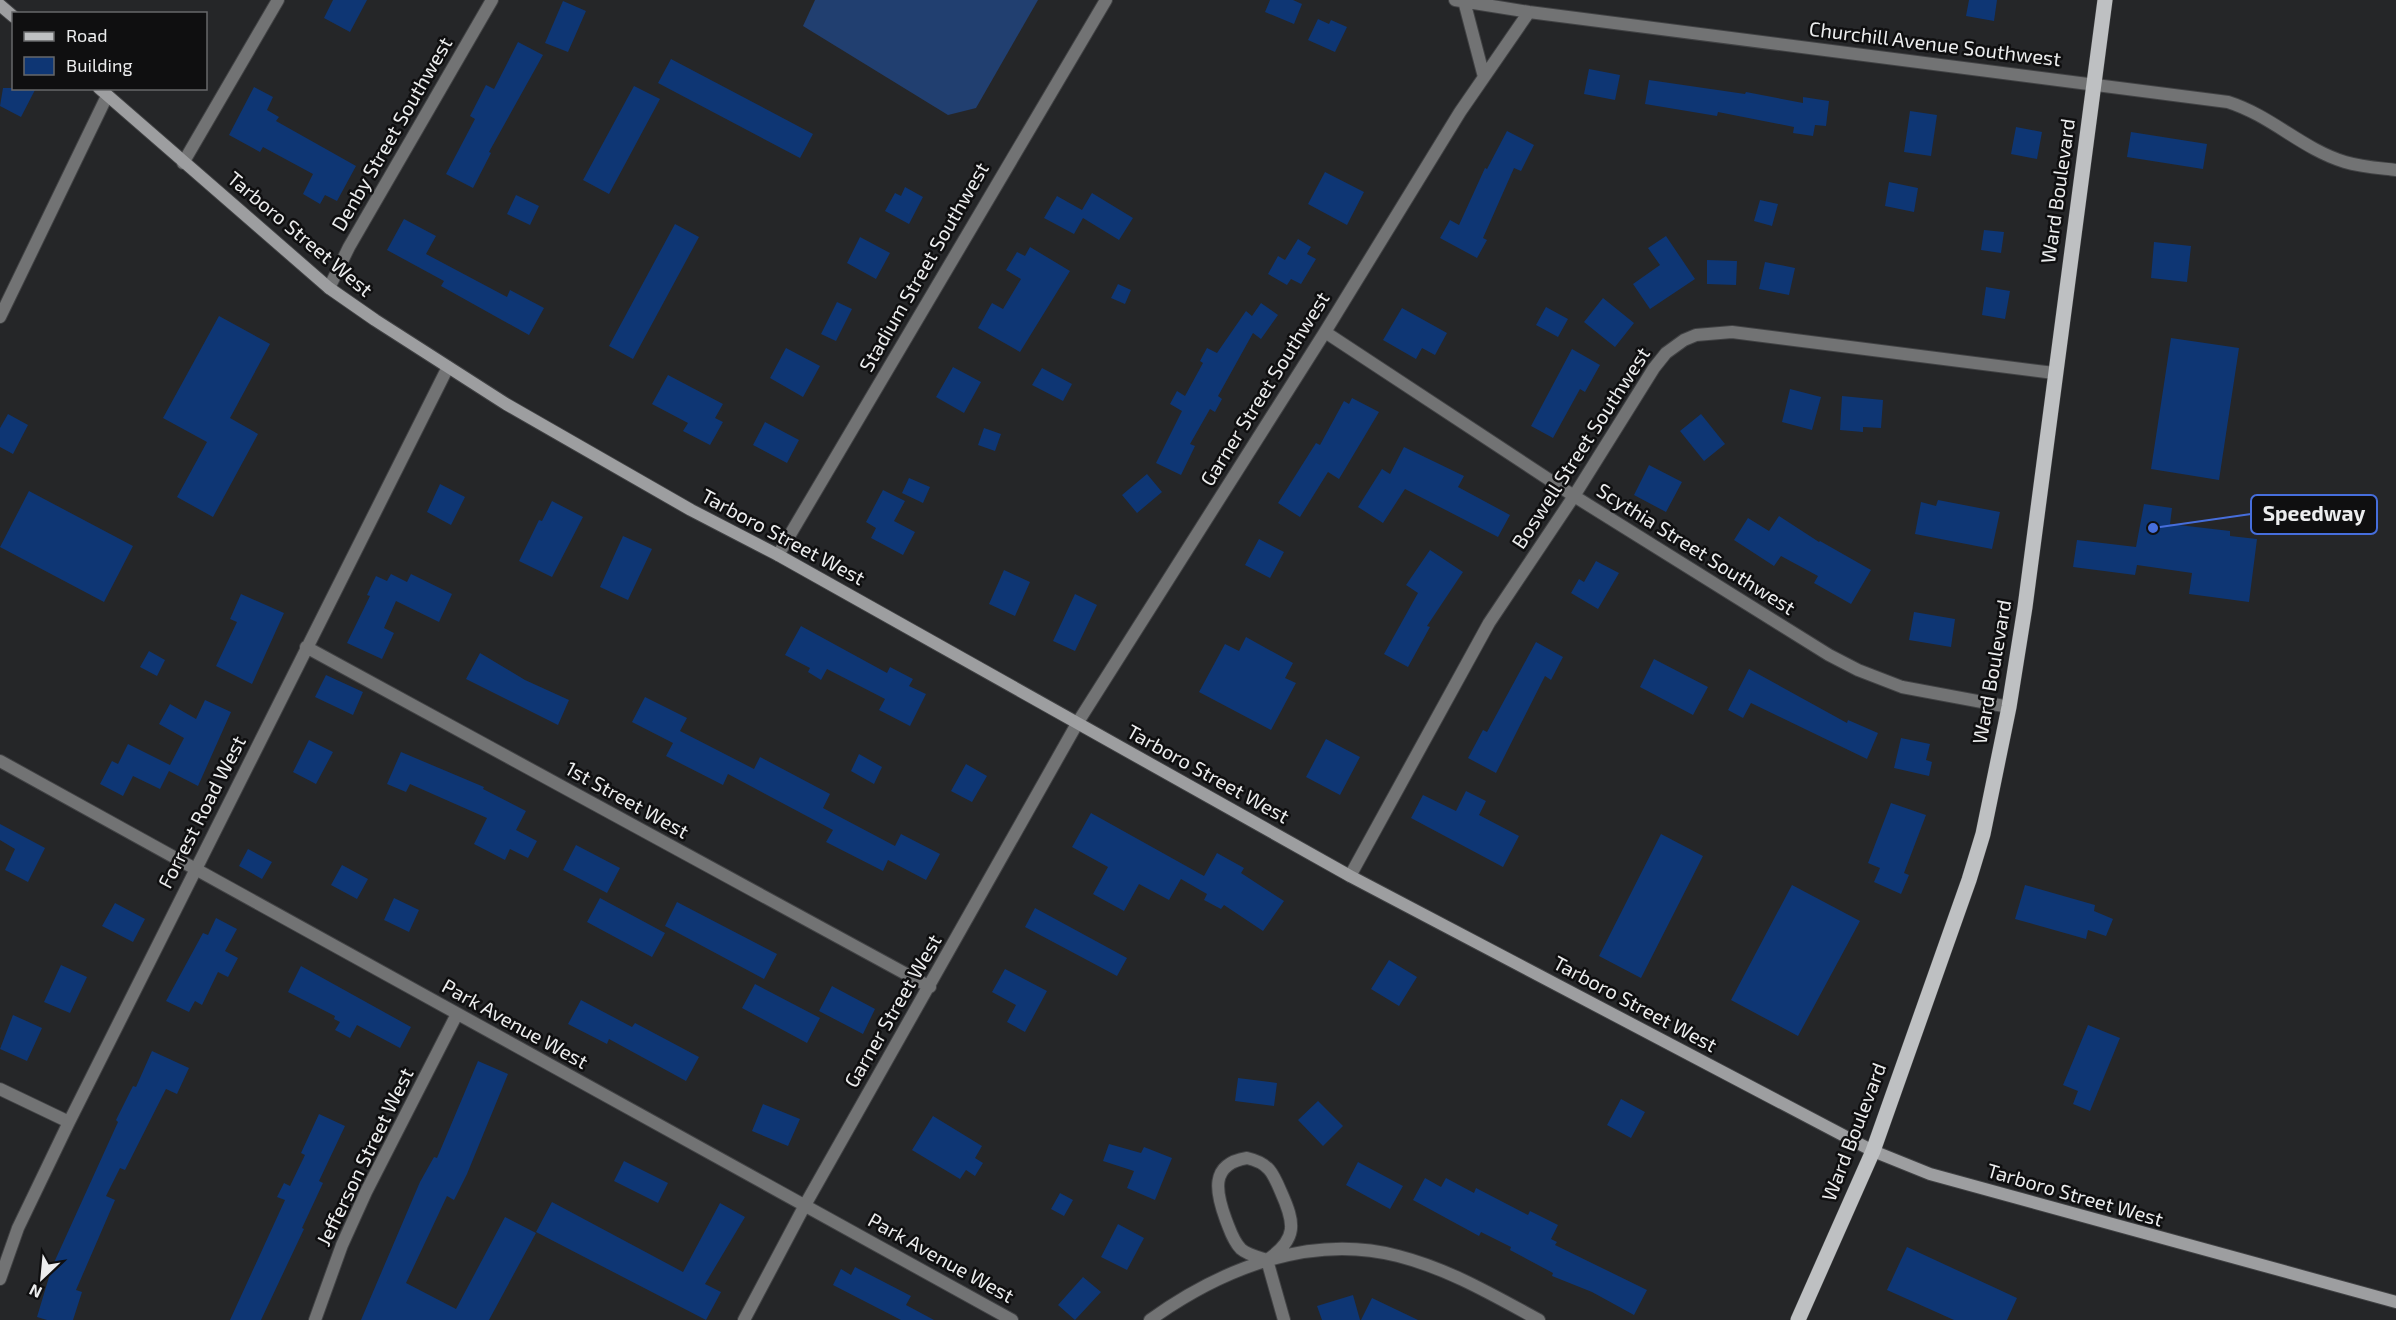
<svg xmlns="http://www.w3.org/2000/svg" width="2396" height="1320" viewBox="0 0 2396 1320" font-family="'Exo 2',sans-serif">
<rect width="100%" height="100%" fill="#252628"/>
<path fill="#213f70" d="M815 0H1038L976 108 948 115 803 26Z"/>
<path fill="#0e3674" d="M333 0H367L350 32 324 18Z
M1270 0H1293L1302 4 1294 24 1265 12Z
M1969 0H1997L1994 21 1966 16Z
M563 1 586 11 568 52 545 43Z
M1318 19 1329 24 1331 20 1347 27 1335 52 1308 40Z
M518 42 543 55 489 152 491 153 473 188 446 174 475 119 470 116 486 85 494 89Z
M671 59 813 134 800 158 658 83Z
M1589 69 1620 75 1615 100 1584 94Z
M1649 80 1745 94 1746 92 1803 103V97L1829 101 1826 126 1815 125 1813 136 1793 133 1794 127 1718 112 1717 116 1645 104Z
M634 86 660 99 609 194 583 180Z
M254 87 273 97 267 110 279 117 276 121 356 166 337 201 325 195 320 204 303 194 313 174 263 147 260 152 229 135Z
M3 88H36L21 117 0 106Z
M1910 111 1937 115 1931 156 1904 152Z
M2016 127 2042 132 2037 159 2011 154Z
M1507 131 1534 145 1521 171 1514 168 1483 238 1487 240 1477 258 1440 238 1450 220 1459 225 1485 168 1487 169Z
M2131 132 2207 144 2203 169 2127 157Z
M1325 172 1364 192 1347 225 1308 204Z
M1889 182 1918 188 1914 212 1885 206Z
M905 187 923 197 909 224 885 211 895 193 901 196Z
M1092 193 1133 218 1119 240 1083 218 1074 234 1044 218 1057 196 1082 210Z
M516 195 539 206 530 225 507 214Z
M1760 200 1778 204 1772 226 1754 221Z
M404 219 436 236 426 254 507 297 510 290 544 308 529 335 441 286 444 281 387 250Z
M675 224 699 237 633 359 609 346Z
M1984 230 2004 232 2001 253 1981 250Z
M1666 236 1695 279 1650 309 1633 284 1660 265 1648 248Z
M860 237 890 253 876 279 847 263Z
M1298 239 1311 247 1307 254 1316 259 1301 284 1291 279 1287 285 1268 274 1278 256 1285 260Z
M2154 242 2191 246 2187 282 2151 278Z
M1030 247 1070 271 1020 352 978 328 992 303 1003 309 1021 279 1006 270 1017 252 1025 256Z
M1707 260 1737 261 1736 285 1707 284Z
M1765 262 1795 268 1789 295 1759 289Z
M1118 284 1131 290 1125 304 1111 298Z
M1986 287 2010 291 2005 319 1982 315Z
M1603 298 1634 323 1615 347 1584 322Z
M837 302 852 309 836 341 821 334Z
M1261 303 1278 315 1261 339 1253 333 1218 396 1222 399 1215 412 1210 409 1190 444 1195 446 1181 475 1156 463 1182 411 1170 404 1177 391 1185 396 1203 363 1200 361 1207 348 1217 353 1246 311 1252 316Z
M1546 307 1568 319 1558 337 1536 325Z
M1402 308 1447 333 1435 355 1422 348 1416 359 1383 340Z
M219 316 270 344 230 418 258 434 213 517 177 497 207 442 163 418Z
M2171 338 2239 348 2219 480 2151 469Z
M786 348 820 366 803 397 770 378Z
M1572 349 1600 365 1585 392 1580 389 1553 438 1531 426Z
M953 367 981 382 964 413 936 397Z
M1042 368 1072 384 1063 401 1032 385Z
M668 375 723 404 715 418 723 422 710 445 683 431 688 423 652 404Z
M1790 389 1821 397 1812 430 1782 422Z
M1842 396 1883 400 1881 428 1863 427V432L1840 430Z
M1352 398 1379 412 1339 479 1328 472 1300 517 1278 503 1316 443 1320 445 1344 401 1349 404Z
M8 414 28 425 13 454 0 447V428Z
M1701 414 1725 444 1704 461 1680 431Z
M765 422 799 440 787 463 753 445Z
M984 428 1001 434 995 451 978 445Z
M1404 447 1464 476 1458 487 1510 515 1498 537 1405 489 1383 523 1358 507 1382 469 1390 474Z
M1649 465 1682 482 1666 512 1634 495Z
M1147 474 1162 492 1137 513 1122 495Z
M909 478 930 487 923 503 902 493Z
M440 484 465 497 451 525 427 512Z
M883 490 905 501 894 521 915 532 903 555 871 538 876 528 866 522Z
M29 491 133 546 104 602 0 547Z
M1938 500 2000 512 1992 549 1915 534 1921 502 1936 506Z
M552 501 583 517 552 577 519 561 539 520 542 521Z
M2144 504 2172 508 2170 524 2230 531V536L2257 539 2249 602 2189 594 2192 573 2137 565 2135 575 2073 567 2077 540 2136 547Z
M1779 516 1819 542 1820 541 1871 570 1851 604 1814 583 1818 576 1781 556 1774 566 1734 540 1748 518 1769 531Z
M623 536 652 549 628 600 600 587Z
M1259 539 1284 552 1270 578 1245 565Z
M1430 550 1463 572 1427 626 1430 627 1408 667 1384 654 1418 593 1406 585Z
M1596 561 1619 573 1598 609 1571 593 1579 579 1584 582Z
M1004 570 1030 582 1015 616 989 604Z
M391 574 407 582 411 574 452 594 439 622 396 601 384 628 394 633 382 659 347 643 370 596 367 595 376 576 387 581Z
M241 594 284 613 252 684 216 666 237 622 230 619Z
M1075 594 1097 605 1075 651 1053 641Z
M1914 612 1955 619 1951 647 1909 640Z
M801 626 887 673 890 667 913 679 909 686 926 694 910 726 879 710 885 699 827 669 821 680 808 672 810 668 785 655Z
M1246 637 1293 663 1285 678 1296 683 1271 730 1199 692 1225 644 1239 651Z
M1536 642 1563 657 1551 680 1545 676 1496 773 1468 758 1483 730 1487 732Z
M149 651 165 660 157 676 140 667Z
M480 653 525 680 569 700 558 725 466 679Z
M1654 659 1708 687 1693 715 1640 687Z
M1749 669 1847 723 1848 720 1878 733 1867 759 1751 703 1743 718 1728 710Z
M326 675 363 692 353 715 315 697Z
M645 697 687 718 680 731 754 769 760 757 830 794 823 808 895 846 901 834 940 854 926 880 888 860 883 871 826 842 833 830 728 774 723 785 666 756 673 743 632 722Z
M205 700 231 712 198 786 169 771 160 789 133 776 123 796 100 784 112 761 118 764 128 744 170 765 184 738 159 724 170 704 196 719Z
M1901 738 1930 744 1926 760 1932 762 1929 776 1894 768Z
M1326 739 1360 757 1340 795 1306 777Z
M309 740 333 752 316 784 293 772Z
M401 752 484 787 483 789 526 811 516 830 537 841 528 858 510 849 505 860 474 844 487 818 410 784 406 792 387 784Z
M859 754 882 767 874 784 851 771Z
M966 764 987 776 972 802 951 791Z
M1466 791 1486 801 1479 815 1519 836 1503 867 1411 818 1423 795 1456 811Z
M1891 803 1926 815 1904 873 1909 875 1901 894 1874 882 1880 868 1868 863Z
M1091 813 1204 876 1217 853 1244 868 1241 873 1284 901 1263 931 1224 905 1221 909 1204 900 1207 894 1181 879 1169 900 1139 884 1124 911 1093 894 1108 867 1072 847Z
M0 824 45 848 28 882 5 870 15 849 0 840Z
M1661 834 1703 856 1641 978 1599 956Z
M576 845 620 868 607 893 563 870Z
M248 849 272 862 262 879 239 866Z
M342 865 368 879 357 899 331 885Z
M1792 885 1860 921 1798 1036 1731 1000Z
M2025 885 2095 905 2094 911 2113 919 2106 936 2088 930 2086 939 2015 919Z
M394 898 419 910 409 932 384 920Z
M600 898 665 933 652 957 587 922Z
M677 902 777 954 764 979 665 926Z
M115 903 145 919 133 942 102 926Z
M1035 908 1127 958 1117 976 1025 927Z
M216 918 237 929 225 951 238 958 228 977 218 972 202 1005 195 1001 189 1012 166 1001 203 933 208 935Z
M1389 960 1417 977 1399 1006 1371 989Z
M61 965 87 977 70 1013 44 1002Z
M301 966 411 1027 400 1048 357 1025 350 1038 335 1030 340 1022 334 1019 335 1016 288 992Z
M1005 969 1047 991 1025 1032 1007 1022 1016 1005 992 992Z
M755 984 820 1018 807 1043 742 1008Z
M832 986 875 1009 863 1034 819 1011Z
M581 1000 632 1027 635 1023 699 1057 686 1081 609 1039 607 1044 568 1024Z
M13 1015 42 1028 27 1061 0 1049Z
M2088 1025 2120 1038 2090 1111 2073 1104 2078 1091 2063 1085Z
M152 1051 189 1068 177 1094 166 1089 125 1170 120 1168 106 1196 115 1200 76 1290 82 1292 73 1320H47L37 1317 52 1267 118 1122 116 1120 133 1086 136 1087Z
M478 1061 508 1074 467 1174 454 1200 447 1196 406 1283 456 1309 505 1217 536 1233 489 1320H361L420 1182 434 1157 437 1158Z
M1238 1078 1277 1083 1274 1106 1235 1101Z
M1621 1099 1645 1112 1631 1138 1607 1125Z
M1318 1101 1343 1126 1323 1146 1298 1120Z
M763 1104 800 1119 788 1146 752 1131Z
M319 1114 345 1126 319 1181 323 1183 302 1228 304 1229 261 1320H230L285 1200 277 1197 284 1183 290 1186 305 1155 301 1153Z
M933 1116 982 1146 975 1158 983 1163 975 1176 966 1170 960 1179 912 1150Z
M1109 1144 1141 1153 1144 1147 1172 1158 1155 1200 1127 1188 1134 1171 1103 1161Z
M624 1161 668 1183 658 1203 614 1181Z
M1358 1162 1403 1186 1390 1209 1346 1185Z
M1425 1178 1441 1187 1446 1178 1474 1193 1476 1188 1528 1215 1530 1211 1558 1225 1551 1239 1557 1242 1555 1245 1647 1290 1634 1315 1592 1292 1552 1276 1553 1273 1510 1250 1511 1247 1481 1232 1479 1236 1413 1200Z
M1060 1193 1073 1200 1064 1216 1051 1209Z
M552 1202 683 1272 720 1203 745 1217 705 1284 721 1292 706 1320 536 1232Z
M1118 1224 1144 1238 1127 1270 1101 1257Z
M1907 1247 2017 1298 2007 1320H1954L1887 1290Z
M855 1267 911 1296 906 1305 934 1320H901L833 1285 841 1269 851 1275Z
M1083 1277 1101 1292 1075 1320 1058 1305Z
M1353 1295 1360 1320H1322L1317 1306Z
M1372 1298 1418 1320H1361Z"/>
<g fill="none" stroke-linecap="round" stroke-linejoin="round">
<g stroke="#414244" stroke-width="14">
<path id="street" d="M1455 0 1529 12 2228 102C2272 116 2302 149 2345 162 2361 167 2379 168 2396 170
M1464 1 1484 77
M183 163 278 0
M329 288 349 247 492 0
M0 317 107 96
M1325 332 1574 496 1829 655 1858 670 1902 687 2009 707
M778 555 1106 0
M306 647 930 987
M0 761 1012 1320
M1350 876 1489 623 1574 496 1654 368 1666 353 1684 340 1696 335 1732 332 2054 373
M0 1089 69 1122
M1247 1158C1269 1163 1273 1173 1281 1192 1295 1223 1298 1239 1267 1260 1258 1257 1248 1255 1241 1249 1233 1241 1230 1230 1226 1220 1216 1193 1209 1164 1247 1158Z
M1267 1260 1284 1320
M0 1279 18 1228 69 1122 448 367
M315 1320 342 1245 366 1192 457 1014
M744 1320 805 1205 1078 722 1325 332 1460 112 1529 12
M1150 1320C1221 1269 1310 1233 1398 1256 1449 1269 1493 1295 1539 1320"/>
</g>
<g stroke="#414244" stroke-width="14">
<path id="secondary" d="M0 5 14 17
M99 88 329 288 375 320 506 404 691 510 778 555 1350 876 1873 1151 1930 1174 2396 1302"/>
</g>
<g stroke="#414244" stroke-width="16">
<path id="primary" d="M1798 1320 1873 1151 1969 880 1983 834 2009 707 2025 607 2105 0"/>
</g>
<use href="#street" stroke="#727374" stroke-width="12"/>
<use href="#secondary" stroke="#9d9ea0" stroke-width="12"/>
<use href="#primary" stroke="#bec0c2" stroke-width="15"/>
</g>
<g text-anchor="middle" stroke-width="5" stroke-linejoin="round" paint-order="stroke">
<g font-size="20" fill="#ecedee" stroke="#0f0f10">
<text transform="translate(1935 44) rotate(7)" y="7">Churchill Avenue Southwest</text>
<text transform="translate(392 134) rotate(-60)" y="7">Denby Street Southwest</text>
<text transform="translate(2058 191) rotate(-82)" y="7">Ward Boulevard</text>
<text transform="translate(300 234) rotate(40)" y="7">Tarboro Street West</text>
<text transform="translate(924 267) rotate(-60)" y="7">Stadium Street Southwest</text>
<text transform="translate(1265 389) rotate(-58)" y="7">Garner Street Southwest</text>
<text transform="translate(1581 448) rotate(-57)" y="7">Boswell Street Southwest</text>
<text transform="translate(783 537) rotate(28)" y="7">Tarboro Street West</text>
<text transform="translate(1696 549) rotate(32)" y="7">Scythia Street Southwest</text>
<text transform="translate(1992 672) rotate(-80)" y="7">Ward Boulevard</text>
<text transform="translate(1208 774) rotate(29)" y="7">Tarboro Street West</text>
<text transform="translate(627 800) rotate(29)" y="7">1st Street West</text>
<text transform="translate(202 812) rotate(-63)" y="7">Forrest Road West</text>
<text transform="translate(1635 1004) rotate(28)" y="7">Tarboro Street West</text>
<text transform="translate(893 1011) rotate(-60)" y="7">Garner Street West</text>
<text transform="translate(515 1024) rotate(29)" y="7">Park Avenue West</text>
<text transform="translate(1854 1132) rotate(-69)" y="7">Ward Boulevard</text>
<text transform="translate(365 1157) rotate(-64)" y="7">Jefferson Street West</text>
<text transform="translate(2075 1195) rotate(16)" y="7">Tarboro Street West</text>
<text transform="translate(941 1258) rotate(29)" y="7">Park Avenue West</text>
</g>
</g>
<path fill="none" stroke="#466edc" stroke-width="2" d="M2153 528L2251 514"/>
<circle fill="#466edc" stroke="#0f0f10" stroke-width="2" cx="2153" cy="528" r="6"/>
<rect fill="#0f0f10" stroke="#466edc" stroke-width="2" x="2251" y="495" width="126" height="39" rx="6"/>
<g font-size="21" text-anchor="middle" font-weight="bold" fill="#ecedee">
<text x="2314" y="521">Speedway</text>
</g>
<rect x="12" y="12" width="195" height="78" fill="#0f0f10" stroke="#676869" stroke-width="1.5"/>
<rect x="24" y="32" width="30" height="9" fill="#bec0c2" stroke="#676869" stroke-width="1.5"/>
<text x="66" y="42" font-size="18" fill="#ecedee">Road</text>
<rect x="24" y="57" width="30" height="18" fill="#0e3674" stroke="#676869" stroke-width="1.5"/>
<text x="66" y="72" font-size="18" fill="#ecedee">Building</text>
<g transform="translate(42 1278) rotate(206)" stroke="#0f0f10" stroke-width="4.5" paint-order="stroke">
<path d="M0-4.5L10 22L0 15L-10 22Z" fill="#ecedee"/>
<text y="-9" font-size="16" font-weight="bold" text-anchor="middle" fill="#ecedee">N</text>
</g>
</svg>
